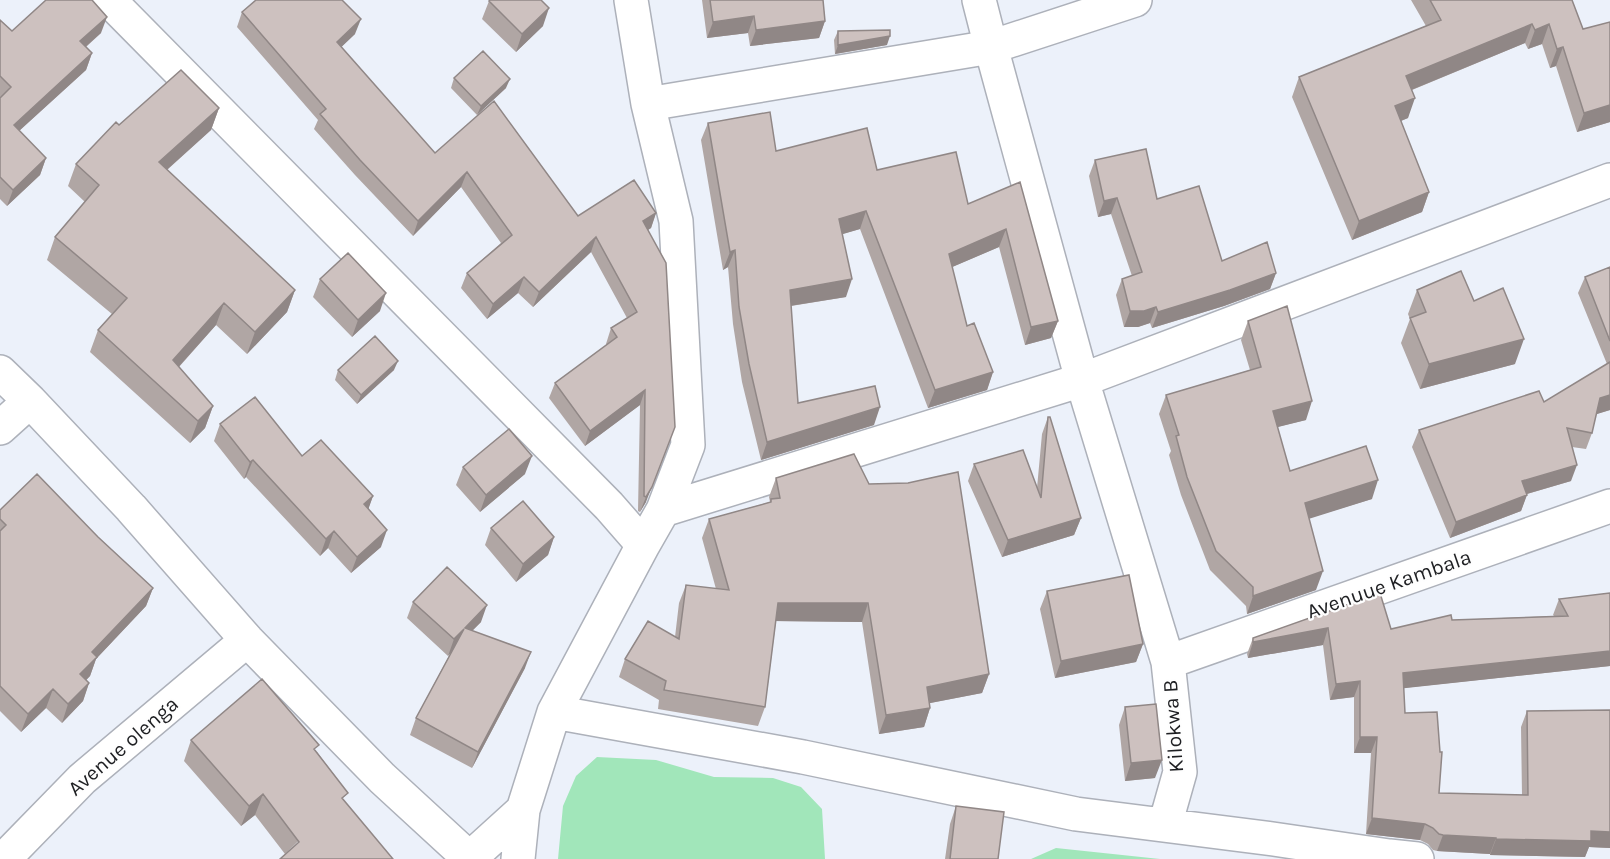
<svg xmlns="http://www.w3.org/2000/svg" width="1610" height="859" viewBox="0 0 1610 859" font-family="Karla,sans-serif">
<rect width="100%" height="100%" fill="#ecf1fa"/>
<path fill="#a1e6ba" d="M597 757 656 760 714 777 773 778 801 787 822 809 825 859H558L563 806 576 776Z
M1056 848 1160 859H1031Z"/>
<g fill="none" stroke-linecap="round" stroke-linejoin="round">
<g stroke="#adb1ba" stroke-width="36">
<path id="minor" d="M109 0 609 506 643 545
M979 0 991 47 1082 380 1168 662 1180 772 1165 825
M648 104 991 47 1135 0
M0 372 30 401 131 508 247 640 382 778 470 859
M0 428 30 401
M663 510 1082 380 1610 180
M1168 662 1610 506
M554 712 803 757 1076 814 1273 839 1389 856 1417 859
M4 859 82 779 247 640
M469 859 523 810
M518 859 523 810 554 712 643 545 663 510 688 445 676 221 648 104 631 0"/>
</g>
<use href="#minor" stroke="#fff" stroke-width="33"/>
</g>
<path fill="#b0a6a4" d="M702 0H823L825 21 819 38 750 46 748 33 707 38Z
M1411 0H1572L1583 29 1610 22V122L1577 132 1556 66 1550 68 1542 44 1528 49 1525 43 1412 90 1408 118 1401 121 1429 192 1422 212 1352 240 1292 97 1299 77 1426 26Z
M489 1 543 26 516 52 482 19Z
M242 12 355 34 341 47 435 153 578 216 656 213 651 228 648 230 646 502 640 512 638 511 640 405 585 446 549 398 555 383 607 345 606 344 611 328 627 318 591 252 533 307 518 293 487 319 461 288 467 273 501 243 461 187 413 236 355 175 314 129 318 120 237 27Z
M0 20 12 31 101 33 86 47 92 53 86 70 19 131 46 158 40 175 7 206 0 199Z
M838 31 887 45 835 54 834 40Z
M454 78 506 88 477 115 451 88Z
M219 108 211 130 167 170 295 290 287 312 247 354 216 325 179 367 213 406 205 428 190 443 90 352 98 330 112 314 47 260 55 237 85 202 68 186 76 164 119 125Z
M708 123 776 151 877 170 968 204 1020 182 1058 321 1051 338 1025 345 999 247 952 267 967 326 993 372 987 390 928 408 860 229 842 234 846 297 791 306 798 403 874 425 761 460 742 382 733 324 728 267 723 270 701 140Z
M1095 160 1157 199 1222 261 1276 273 1270 289 1224 306 1152 328 1150 323 1138 327H1124L1116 295 1122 279 1132 276 1111 214 1098 217 1089 176Z
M1610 267V410L1596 414 1592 433 1586 449 1572 447 1571 481 1527 494 1521 511 1450 538 1412 447 1419 430 1544 402 1607 364 1578 293 1585 277Z
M320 279 380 311 352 337 313 297Z
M1417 290 1474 301 1515 364 1420 389 1401 343 1410 319 1408 314Z
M1248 321 1306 420 1277 427 1290 471 1372 499 1309 518 1316 590 1247 614 1246 606 1210 570 1181 495 1169 455 1171 451 1159 414 1166 395 1250 370 1241 340Z
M338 370H394L357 404 335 380Z
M1048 417 1081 518 1074 535 1002 557 968 481 974 464 1037 488 1042 434Z
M220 424 302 456 373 496 368 509 381 547 351 573 328 548 320 556 246 477 244 479 214 441Z
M463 467 525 474 480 512 456 485Z
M776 478 869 484 989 674 982 693 930 703V708L924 727 879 734 862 622 776 621 765 707 758 726 658 709 659 700 619 677 625 659 675 637 679 603 686 585 716 589 702 538 709 519 770 502 769 497Z
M0 510 98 537 153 588 146 606 96 659 90 676 86 680 89 683 83 701 62 723 46 708 21 732 0 711Z
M491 528 554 537 548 555 516 582 485 545Z
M1047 591 1143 644 1136 662 1055 678 1040 609Z
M1380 593 1391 629 1452 620 1554 616 1553 615 1559 599 1610 666 1403 688 1405 713 1439 793 1522 795 1521 727 1527 711 1610 710V848L1589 847 1585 857 1490 855V854L1437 851 1433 850 1428 844 1420 840 1366 834 1371 753H1354V697L1330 700 1323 645 1248 658 1247 654 1253 638Z
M413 602 481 622 472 631 525 668 472 768 410 735 416 718 451 652 448 656 407 618Z
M1125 707 1155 778 1125 781 1119 725Z
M191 740 317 752 348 793 285 854 255 815 241 826 184 761Z
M956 806 998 859H945L950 824Z"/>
<path fill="#908786" d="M549 8 543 26 516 52 522 34Z
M754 16 748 33 707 38 713 22Z
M107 17 101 33 74 57 80 41Z
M361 19 355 34 331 57 337 42Z
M825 21 819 38 750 46 756 30Z
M1532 24 1525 43 1399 95 1406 76Z
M1549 24 1542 44 1528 49 1535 30Z
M890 36 887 45 835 54 838 45Z
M1563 47 1556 66 1550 68 1557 49Z
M92 53 86 70 8 141 14 125Z
M510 79 506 88 477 115 481 106Z
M1415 98 1408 118 1388 126 1395 106Z
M1610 105V122L1577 132 1584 113Z
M219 108 211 130 151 184 159 162Z
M46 158 40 175 7 206 13 190Z
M467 172 461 187 413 236 418 221Z
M1429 192 1422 212 1352 240 1359 221Z
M1117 198 1111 214 1098 217 1104 201Z
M866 211 860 229 833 237 839 219Z
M656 213 651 228 638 236 643 221Z
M1006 229 999 247 943 271 949 254Z
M596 237 591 252 533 307 539 292Z
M735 250 728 267 723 270 730 252Z
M1276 273 1270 289 1224 306 1152 328 1158 312Z
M524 277 518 293 487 319 493 304Z
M852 279 846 297 783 307 790 290Z
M295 290 287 312 247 354 255 332Z
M386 293 380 311 352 337 358 320Z
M224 303 216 325 165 382 173 360Z
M1156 307 1150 323 1138 327H1124L1130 311Z
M1058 321 1051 338 1025 345 1031 327Z
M1524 339 1515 364 1420 389 1429 364Z
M398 361 394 370 357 404 361 395Z
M993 372 987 390 928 408 935 390Z
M645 390 640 405 585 446 590 431Z
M1610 395V410L1594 415 1600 398Z
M1312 401 1306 420 1266 430 1273 411Z
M213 406 205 428 190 443 198 421Z
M880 407 874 425 761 460 767 442Z
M669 442 646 502 640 512 646 497Z
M532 456 525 474 480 512 486 495Z
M253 460 246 477 244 479 250 462Z
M1577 465 1571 481 1516 497 1522 481Z
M1378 480 1372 499 1299 522 1305 503Z
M1527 495 1521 511 1450 538 1456 522Z
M373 496 367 513 364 504Z
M1081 518 1074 535 1002 557 1008 540Z
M387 530 381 547 351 573 357 557Z
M334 531 328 548 320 556 326 539Z
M554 537 548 555 516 582 523 564Z
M1323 571 1316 590 1247 614 1253 596Z
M153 588 146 606 96 659 90 676 74 693 80 674 92 652Z
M778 603H868L862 622 771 621Z
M487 605 481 622 459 644 465 628Z
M1328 628 1323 645 1248 658 1253 642Z
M464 629 458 645 448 656 454 639Z
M1143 644 1136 662 1055 678 1061 661Z
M1610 651V666L1397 689 1403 673Z
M531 652 525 668 472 768 478 752Z
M989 674 982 693 920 705 927 687Z
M1360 681 1354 697 1330 700 1336 684Z
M89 683 83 701 62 723 68 704Z
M53 689 46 708 21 732 28 714Z
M930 708 924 727 879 734 886 715Z
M1360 737H1377L1371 753H1354Z
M1162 760 1155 778 1125 781 1131 763Z
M263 794 255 815 241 826 249 806Z
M1372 818 1425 824 1420 840 1366 834Z
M1591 831 1610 832V848L1589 847 1585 857 1490 855 1496 839Z
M1443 835 1496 838 1490 854 1437 851Z"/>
<path fill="#cdc1bf" stroke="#908786" stroke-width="1.5" d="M46 0H92L107 17 80 41 92 53 14 125 46 158 13 190 0 177V98L11 87 0 76V20L12 31Z
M256 0H342L361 19 337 42 435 153 494 101 578 216 634 180 656 213 643 221 666 263 675 427 652 487 646 497 644 496 645 390 590 431 555 383 617 337 611 328 637 312 596 237 539 292 524 277 493 304 467 273 512 235 467 172 418 221 360 160 320 114 326 109 242 12Z
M490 0H541L549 8 522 34 489 1Z
M710 0H823L825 21 756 30 754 16 713 22Z
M1430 0H1572L1583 29 1610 22V105L1584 113 1563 47 1557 49 1549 24 1535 30 1532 24 1406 76 1415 98 1395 106 1429 192 1359 221 1299 77 1441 20Z
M890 30V36L838 45V31Z
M483 51 510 79 481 106 454 78Z
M181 70 219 108 159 162 295 290 255 332 224 303 173 360 213 406 198 421 98 330 127 298 55 237 99 185 76 164 116 122 119 125Z
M770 112 776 151 867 128 877 170 956 152 968 204 1020 182 1058 321 1031 327 1006 229 949 254 967 326 974 323 993 372 935 390 866 211 839 219 852 279 790 290 798 403 875 386 880 407 767 442 749 364 739 307 735 250 730 252 708 123Z
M1146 149 1157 199 1199 186 1222 261 1267 242 1276 273 1230 290 1158 312 1156 307 1144 311H1130L1122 279 1142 272 1117 198 1104 201 1095 160Z
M348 253 386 293 358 320 320 279Z
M1610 267V341L1585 277Z
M1461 271 1474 301 1503 288 1524 339 1429 364 1410 318 1426 312 1417 290Z
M1287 306 1312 401 1273 411 1290 471 1366 446 1378 480 1305 503 1323 571 1253 596V587L1216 551 1187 477 1176 436 1179 435 1166 395 1261 367 1248 321Z
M375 336 398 361 361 395 338 370Z
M1610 362V395L1600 398 1592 433 1567 428 1577 465 1522 481 1527 495 1456 522 1419 430 1539 391 1544 402Z
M255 397 302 456 321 440 373 496 364 504 387 530 357 557 334 531 326 539 253 460 250 462 220 424Z
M1048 417H1050L1081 518 1008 540 974 464 1023 450 1041 498Z
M509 429 532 456 486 495 463 467Z
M854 454 869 484 908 483 958 472 989 674 927 687 930 708 886 715 868 603H778L765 707 664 690 666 681 625 659 648 621 679 639 686 585 729 590 709 519 771 502V499L780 498 776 478Z
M37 474 98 537 153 588 92 652 97 657 80 674 89 683 68 704 53 689 28 714 0 686V531L6 525 0 519V510Z
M523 501 554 537 523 564 491 528Z
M447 567 487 605 465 628 531 652 478 752 416 718 464 629 454 639 413 602Z
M1129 575 1143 644 1061 661 1047 591Z
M1380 593 1391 629 1451 615 1452 620 1568 616 1559 599 1610 593V651L1403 673 1405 713 1437 712 1440 752H1442L1439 793 1528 795 1527 711 1610 710V832L1591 831V841L1496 839V838L1443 835 1439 834 1433 828 1425 824 1372 818 1377 737H1360V681L1336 684 1328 628 1253 642V638Z
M262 679 319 745 314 749 348 793 342 798 393 859H280L299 842 263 794 249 806 191 740Z
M1156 704 1162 760 1131 763 1125 707Z
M956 806 1004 812 998 859H950Z"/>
<g text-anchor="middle" stroke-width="4.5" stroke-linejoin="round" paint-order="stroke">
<g font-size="21" fill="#1e1f22" stroke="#fefefe">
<text transform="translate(1389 584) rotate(-19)" y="7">Avenuue Kambala</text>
<text transform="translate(1173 726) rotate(-94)" y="7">Kilokwa B</text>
<text transform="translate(123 746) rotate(-41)" y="7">Avenue olenga</text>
</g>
</g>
</svg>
